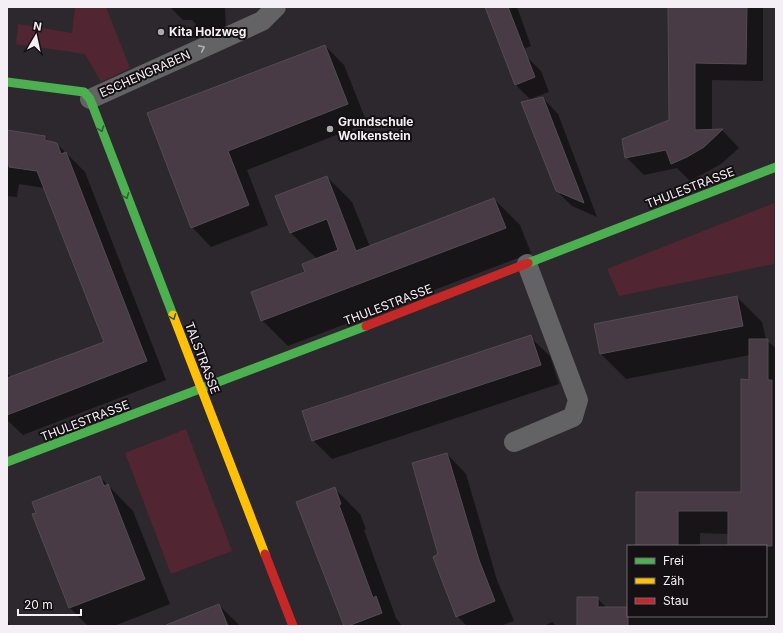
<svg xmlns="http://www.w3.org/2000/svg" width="783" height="633" viewBox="0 0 783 633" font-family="Inter,sans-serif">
<rect width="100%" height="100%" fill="#2c282d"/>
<path fill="#512532" d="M75 7H106L130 68 101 82 85 54 16 44 18 24 72 33Z
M774 203V264L619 296 607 269Z
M186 429 232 551 171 574 125 453Z"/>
<path fill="#0007" d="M170 7H225L226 30H201L192 20H183Z
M486 7H517L531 46 513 53Z
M669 7H763V81L712 80V130H722L739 148 721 164 690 181 677 168 644 175 626 157 670 121Z
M325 46 344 65 367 123 247 170 268 225 211 247 192 227 148 114Z
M526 56 541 71 549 92 530 99 515 84Z
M543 98 558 114 597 217 572 206 557 191Z
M7 131 45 137 50 142 57 144 85 172 166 380 23 435 7 420V373L12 378 106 342 44 188 19 184 17 197 7 196Z
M327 177 352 202 370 247 494 199 520 225 531 253 288 346 262 320 317 259 290 232Z
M737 297 762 322 766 340 776 348V626H578L597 598 607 608H628V616H766V546H729V534L700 533V546H637V493H742L750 381V355L626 379 601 354Z
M530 337 550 356 559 384 332 459 313 440Z
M447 454 466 474 497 580 514 621 500 626H467L457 616Z
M100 477 133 511 170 604 114 626H88L70 608 33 515Z
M335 489 360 514 366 529 364 530 396 618 402 626H345Z
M219 605 240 626H164Z
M7 618 10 626H7Z
M552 622 556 626H544Z"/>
<path fill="#483b45" stroke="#514d50" d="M485 7H508L535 77 515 85Z
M668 7H747L746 64 695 63V130L723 129 704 147 687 157 671 164 666 150 625 158 622 139 669 120Z
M325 45 348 104 228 151 249 205 191 228 147 113Z
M543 97 584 203 556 191 521 102Z
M7 130 45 136V140L57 143 61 154 66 152 147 361 7 415V378L104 342 37 171 9 167V164H7Z
M327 176 356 251 494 198 506 228 261 321 251 292 305 272 302 264 338 250 327 219 290 233 275 196Z
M737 296 743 326 600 354 594 324Z
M531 335 541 365 312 441 302 411Z
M749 339H768V380H772V546H728V511H678V546H636V492H741V379L749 380Z
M447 453 479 560 495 601 456 617 433 557 438 554 412 463Z
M100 476 104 486 108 484 145 579 69 608 32 514 36 513 32 502Z
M335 487 341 504 339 505 373 598 376 596 382 613 348 626H344L296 502Z
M577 597H598V607H628V626H577Z
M219 604 228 626H166V625Z"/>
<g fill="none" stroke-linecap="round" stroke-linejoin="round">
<path stroke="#636264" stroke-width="20" d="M90 99 262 21 276 7
M514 442 573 417 578 400 527 264"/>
<path stroke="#4caf50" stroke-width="9" d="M7 82 84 92 90 99 173 315
M528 263 776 167
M7 462 366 326"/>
<path stroke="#ffc107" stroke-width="9" d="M173 315 265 554"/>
<path stroke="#c62828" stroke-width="9" d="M366 326 528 263
M265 554 293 626"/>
</g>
<defs><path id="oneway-chevron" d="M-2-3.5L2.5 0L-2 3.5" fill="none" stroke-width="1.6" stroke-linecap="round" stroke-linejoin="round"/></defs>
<use stroke="#b3b0b4" href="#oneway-chevron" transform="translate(202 48) rotate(-25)"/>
<g stroke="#306032">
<use href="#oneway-chevron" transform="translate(101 129) rotate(70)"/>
<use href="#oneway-chevron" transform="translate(126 196) rotate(69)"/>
<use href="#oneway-chevron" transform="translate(173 317) rotate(69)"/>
</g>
<g fill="#aea9af" stroke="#141014" stroke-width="1.5">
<circle cx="161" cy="32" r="4"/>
<circle cx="330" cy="129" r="4"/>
</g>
<g text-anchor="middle" stroke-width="4" stroke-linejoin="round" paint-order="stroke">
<g font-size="12" font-weight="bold" fill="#f4eff5" stroke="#141014" text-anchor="start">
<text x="169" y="36">Kita Holzweg</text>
<text x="338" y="126">Grundschule<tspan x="338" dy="14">Wolkenstein</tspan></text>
</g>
<g font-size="12" fill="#f4eff5" stroke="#141014">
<text transform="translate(145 74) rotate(-24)" y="4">ESCHENGRABEN</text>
<text transform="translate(690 188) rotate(-21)" y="4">THULESTRASSE</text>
<text transform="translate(388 305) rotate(-21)" y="4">THULESTRASSE</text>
<text transform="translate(202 358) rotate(69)" y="4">TALSTRASSE</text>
<text transform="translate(85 421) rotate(-21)" y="4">THULESTRASSE</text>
</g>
</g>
<rect width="783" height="633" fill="none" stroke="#f4eff5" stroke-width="16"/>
<rect x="627" y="545" width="140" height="72" fill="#141014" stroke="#6e696e"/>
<rect x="635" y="558" width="20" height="6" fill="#4caf50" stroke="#6e696e"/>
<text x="663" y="565" font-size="12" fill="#f4eff5">Frei</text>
<rect x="635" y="578" width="20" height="6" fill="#ffc107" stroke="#6e696e"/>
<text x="663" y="585" font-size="12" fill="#f4eff5">Zäh</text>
<rect x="635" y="598" width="20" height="6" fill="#c62828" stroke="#6e696e"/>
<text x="663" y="605" font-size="12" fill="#f4eff5">Stau</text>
<g transform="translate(36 36) rotate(9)" stroke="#141014" stroke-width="3" paint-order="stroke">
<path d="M0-3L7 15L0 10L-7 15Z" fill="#f4eff5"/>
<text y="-6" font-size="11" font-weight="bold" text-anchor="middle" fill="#f4eff5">N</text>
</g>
<path d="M18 609v6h63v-6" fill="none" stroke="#f4eff5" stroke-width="2"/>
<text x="24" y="609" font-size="12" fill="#f4eff5" stroke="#141014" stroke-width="3" paint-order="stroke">20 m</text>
</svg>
